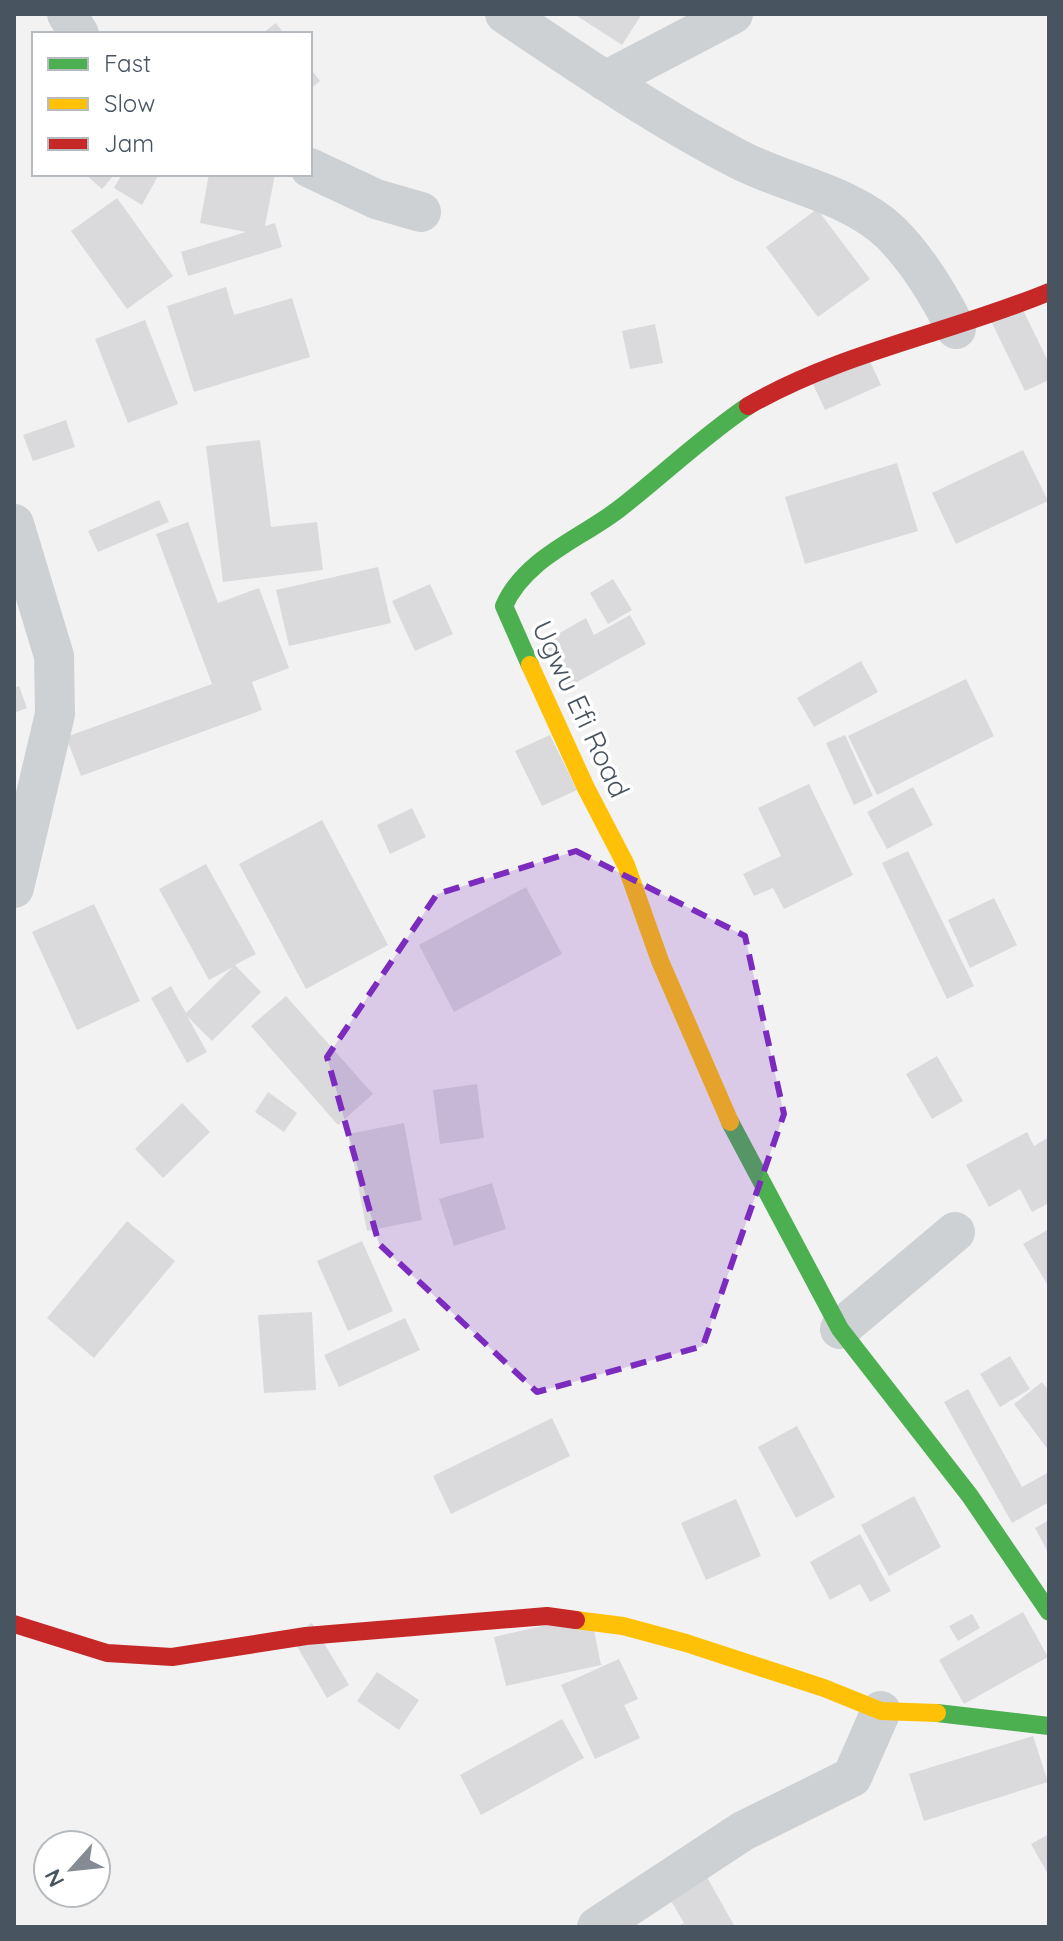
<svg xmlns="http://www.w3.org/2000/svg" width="1063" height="1941" viewBox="0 0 1063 1941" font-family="Quicksand,sans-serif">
<rect width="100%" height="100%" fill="#f3f2f2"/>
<path fill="#dadadc" d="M574 14H642L622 45Z
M276 23 284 34H261Z
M310 68 320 81 310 89Z
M85 174H115L102 189Z
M122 174H159L142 205 114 188Z
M209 174H275L265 226 275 223 282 247 188 276 181 252 246 232 200 223Z
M117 198 173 276 127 309 71 231Z
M817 209 870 279 818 317 766 247Z
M226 287 234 315 292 298 310 357 194 392 167 306Z
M1020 304 1049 363V380L1025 391 990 319Z
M145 320 178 404 128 423 95 339Z
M655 324 663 363 630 369 622 331Z
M867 355 881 385 825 410 811 380Z
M66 420 75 447 33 461 23 435Z
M260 440 271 527 317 522 323 570 223 582 206 446Z
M1023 450 1048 501 956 544 932 493Z
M897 463 918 531 805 564 785 497Z
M159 500 169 522 98 552 88 531Z
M188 522 218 603 259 588 289 668 252 682 262 710 81 776 66 737 212 684 156 534Z
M378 567 391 623 289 646 276 590Z
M613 579 632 610 608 624 590 593Z
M430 584 453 634 415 651 392 601Z
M630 615 646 644 568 687 544 642 586 618 594 635Z
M861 661 878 692 814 727 797 698Z
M966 679 994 736 877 795 848 736Z
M19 686 27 708 14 713V688Z
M550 735 577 790 542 806 515 751Z
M845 735 873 796 854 805 826 743Z
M809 784 853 875 784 909 773 888 754 896 743 874 781 856 758 808Z
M913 787 933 825 887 849 867 812Z
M412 808 426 837 390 854 377 825Z
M322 820 388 945 306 989 239 864Z
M908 851 974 986 947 999 882 863Z
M206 864 256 954 235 965 261 992 212 1041 187 1016 207 1052 187 1063 151 998 171 986 186 1013 233 967 209 980 159 889Z
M526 887 562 954 454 1012 419 945Z
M994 898 1017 945 970 968 948 920Z
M94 904 140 1001 77 1030 32 932Z
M286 996 373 1094 338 1125 251 1026Z
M937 1056 963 1101 932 1119 906 1074Z
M477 1084 484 1138 440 1144 433 1090Z
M268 1092 297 1113 284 1132 255 1112Z
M182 1103 210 1132 163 1178 135 1149Z
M404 1123 422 1220 367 1231 348 1134Z
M1027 1132 1034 1146 1049 1137V1203L1032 1212 1020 1189 989 1207 966 1165Z
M492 1183 506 1229 454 1246 439 1199Z
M127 1221 175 1261 94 1358 47 1318Z
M1049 1229V1287L1023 1244Z
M362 1241 393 1311 348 1331 317 1261Z
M312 1312 316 1390 264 1393 258 1315Z
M405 1318 420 1350 339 1387 324 1355Z
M1010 1356 1030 1389 1000 1407 980 1374Z
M1042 1382 1049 1391V1451L1014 1404Z
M968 1389 1022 1487 1049 1472V1502L1012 1523 944 1402Z
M552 1418 570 1456 451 1514 433 1476Z
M797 1426 835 1497 796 1518 758 1447Z
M914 1496 941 1547 889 1576 861 1525Z
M736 1499 761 1556 706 1580 681 1523Z
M1049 1520V1554L1035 1528Z
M860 1534 891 1591 870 1602 860 1584 830 1600 810 1562Z
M1023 1612 1048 1657 964 1704 939 1660Z
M972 1614 980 1628 958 1641 949 1626Z
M591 1615 601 1665 506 1686 494 1637Z
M312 1623 349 1685 327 1698 291 1636Z
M619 1659 638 1699 624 1705 640 1738 595 1759 561 1685Z
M377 1672 419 1700 399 1730 357 1701Z
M562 1719 584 1758 481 1815 460 1775Z
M1033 1736 1048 1782 924 1821 909 1774Z
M1049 1834V1876L1031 1844Z
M699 1863 735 1927H677L684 1923 661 1884Z"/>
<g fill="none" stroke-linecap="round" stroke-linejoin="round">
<path stroke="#ced1d3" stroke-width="40" d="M67 14 79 34
M505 14C581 65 657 117 738 159 786 184 851 194 891 233 918 260 939 295 956 329
M605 81 733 14
M310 168 376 199 421 212
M14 524 54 656 55 714 14 888
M840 1329 955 1232
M597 1927 743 1831 852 1777 881 1711"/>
<path stroke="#4caf50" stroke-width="18" d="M530 665 504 606C525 558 580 539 619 509 663 475 702 437 748 406
M730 1122 840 1329 970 1496 1049 1612
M937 1713 1049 1726"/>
<path stroke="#ffc107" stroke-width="18" d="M530 665 586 788 626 865 660 961 730 1122
M576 1620 623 1626 686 1643 824 1688 881 1711 937 1713"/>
<path stroke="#c62828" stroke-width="18" d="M748 406C841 352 950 333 1049 292
M14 1624 107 1653 172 1657 306 1636 547 1616 576 1620"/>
</g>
<path fill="#7b2cbf" fill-opacity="0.2" stroke="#7b2cbf" stroke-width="6" stroke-dasharray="16 10" stroke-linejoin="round" d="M576 851 745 936 784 1114 703 1346 537 1392 379 1244 327 1057 437 894Z"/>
<g text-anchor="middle" stroke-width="7" stroke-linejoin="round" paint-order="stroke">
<g font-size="28" fill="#485460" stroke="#fff">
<text transform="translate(581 709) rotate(65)" y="10">Ugwu Efi Road</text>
</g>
</g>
<rect width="1063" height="1941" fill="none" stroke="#485460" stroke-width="32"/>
<rect x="32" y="32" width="280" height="144" fill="#ffffff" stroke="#b6bbbf" stroke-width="2"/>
<rect x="48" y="58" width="40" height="12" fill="#4caf50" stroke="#b6bbbf" stroke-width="2"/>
<text x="104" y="72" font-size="24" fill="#485460">Fast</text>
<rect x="48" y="98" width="40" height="12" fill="#ffc107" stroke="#b6bbbf" stroke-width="2"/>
<text x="104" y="112" font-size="24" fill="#485460">Slow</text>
<rect x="48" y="138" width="40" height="12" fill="#c62828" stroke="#b6bbbf" stroke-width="2"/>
<text x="104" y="152" font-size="24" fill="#485460">Jam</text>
<g transform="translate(72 1869) rotate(243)"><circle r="38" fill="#ffffff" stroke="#b6bbbf" stroke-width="2"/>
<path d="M0-6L14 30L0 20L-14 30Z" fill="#848b93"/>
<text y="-12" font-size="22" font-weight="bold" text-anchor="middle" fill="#485460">N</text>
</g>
</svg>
